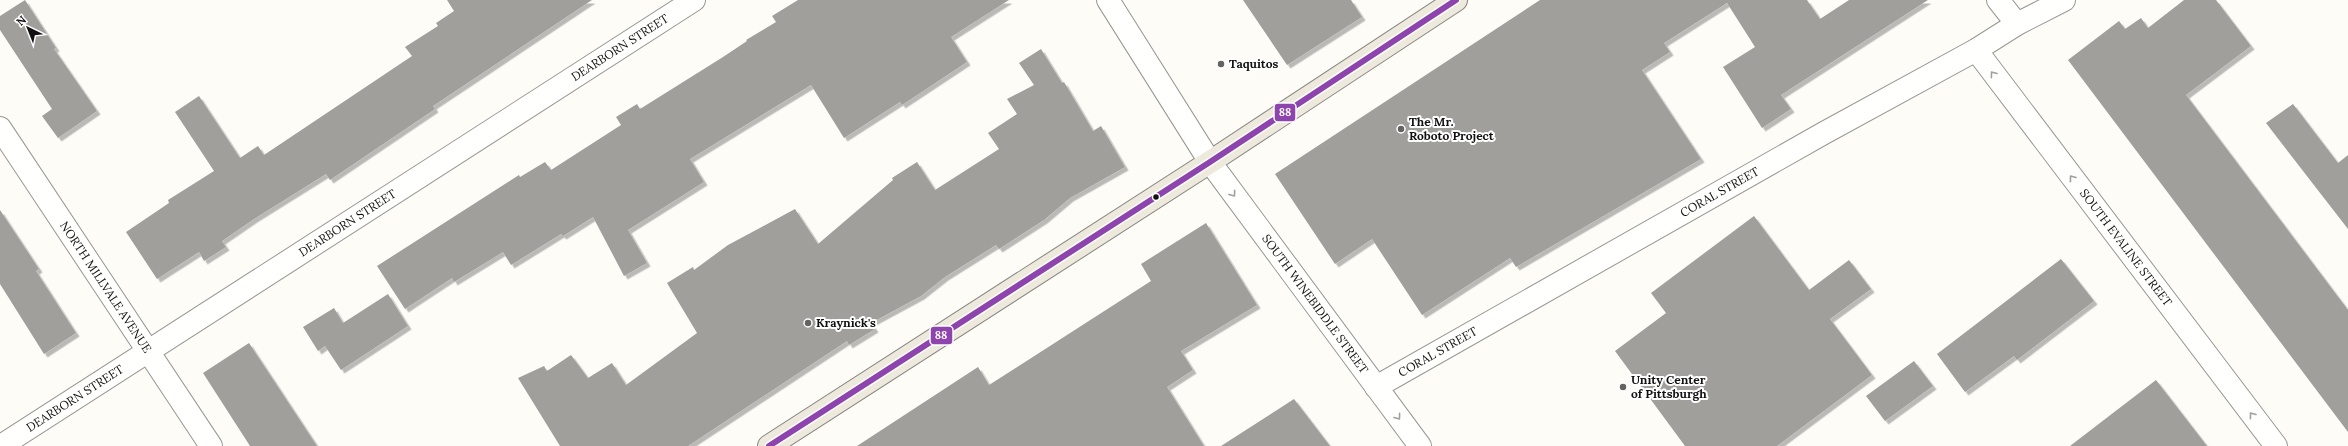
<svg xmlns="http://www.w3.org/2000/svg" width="2348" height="446" viewBox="0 0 2348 446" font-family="Lora,serif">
<defs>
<filter id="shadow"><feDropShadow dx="3.5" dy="3.5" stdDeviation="0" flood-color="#0004"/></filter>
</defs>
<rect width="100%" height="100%" fill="#fdfcf7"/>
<path fill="#a19f9c" filter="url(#shadow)" d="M25 0 56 48 54 49 97 111 58 138 42 116 52 109 0 30V16Z
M447 0H592L433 106 435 109 330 180 326 174 254 219 222 241 226 247 204 261 199 252 157 279 126 232 169 203 168 200 214 171 175 112 199 96 240 158 258 146 264 155 412 56 405 47 438 26 436 23 454 11Z
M798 0H1009L951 37 967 62 902 105 900 102 844 138 811 85 690 159 704 182 628 230 647 263 624 276 593 217 563 236 561 234 511 265 503 252 454 282 452 278 405 309 377 266 519 175 520 177 545 162 551 170 621 125 616 117 637 104 640 109 723 57 747 41 746 40 776 22 772 16Z
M1243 0H1351L1362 17 1287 65Z
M1540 0H1807L1820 19 1849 0H1928L1781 95 1791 109 1762 128 1723 67 1755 47 1727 3 1664 43 1670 52 1642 70 1701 159 1516 267 1510 258 1422 315 1372 239 1335 264 1275 174Z
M2184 0H2216L2251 46 2186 95 2348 310V432L2068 60 2119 21 2125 29 2141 18 2148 28Z
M1041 49 1062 83 1064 82 1093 131 1101 126 1125 167 1070 198 1044 220 999 249 996 245 945 277 921 296 871 323 875 329 849 345 847 341 688 446H560L518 378 544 366 547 371 571 355 588 378 612 363 626 385 697 333 667 283 693 267 694 270 728 245 795 209 818 244 893 180 892 178 917 162 935 190 999 149 988 133 1017 114 1007 99 1034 85 1019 63Z
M2293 104 2338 163 2348 155V229L2266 123Z
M0 210 39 269 36 271 76 333 44 354 0 284Z
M1754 216 1809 290 1849 260 1871 289 1830 319 1872 375 1777 446H1685L1615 351 1666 313 1651 293Z
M1206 223 1257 305 1181 351 1193 370 1167 387 1204 446H857L978 367 989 385 1151 281 1141 264Z
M2061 259 2094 301 2017 360 2014 356 1965 392 1937 354Z
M388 294 408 326 341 370 325 346 318 351 303 327 334 308 343 323Z
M249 343 317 446H250L203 373Z
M1914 361 1933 386 1885 421 1866 396Z
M2156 380 2207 446H2070Z
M1294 399 1330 446H1221Z"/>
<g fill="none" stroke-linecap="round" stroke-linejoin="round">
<g stroke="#979795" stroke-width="24">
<g id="minor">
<path id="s1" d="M1108 0 1210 162 1420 446"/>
<path d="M1998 0 2017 24"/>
<path id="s2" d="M1976 50 2276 446"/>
<path id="s3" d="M0 128 211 446"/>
<path id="s4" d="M1376 387 1824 133 1976 50 2017 24 2064 0"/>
<path id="s5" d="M1 446 694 0"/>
</g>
</g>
<g stroke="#858482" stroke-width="24">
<path id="primary" d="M769 446 1210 162 1456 0"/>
</g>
<use href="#minor" stroke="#fffffe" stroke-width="22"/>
<use href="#primary" stroke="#ede9dc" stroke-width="22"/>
<g stroke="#fff" stroke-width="9">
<path id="bus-1" d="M769 446 1210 162 1456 0"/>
</g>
<use href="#bus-1" stroke="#8e44ad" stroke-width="6"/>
</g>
<defs><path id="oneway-chevron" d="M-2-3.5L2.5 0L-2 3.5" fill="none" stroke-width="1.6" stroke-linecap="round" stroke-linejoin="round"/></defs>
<g stroke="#a0a09f">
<use href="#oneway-chevron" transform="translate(1993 74) rotate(-127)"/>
<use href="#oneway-chevron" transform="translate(2072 178) rotate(-127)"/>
<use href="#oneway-chevron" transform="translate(1233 194) rotate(54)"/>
<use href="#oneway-chevron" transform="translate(2252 415) rotate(-127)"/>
<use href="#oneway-chevron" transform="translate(1398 417) rotate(53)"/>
</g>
<g fill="#646362" stroke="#fff" stroke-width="1.5">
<circle cx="1221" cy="64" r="4"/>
<circle cx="1401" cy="129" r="4"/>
<circle cx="808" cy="323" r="4"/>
<circle cx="1623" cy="387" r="4"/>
</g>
<circle fill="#111" stroke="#fff" stroke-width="1.5" cx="1156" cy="197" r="3.5"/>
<g text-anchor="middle" stroke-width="4" stroke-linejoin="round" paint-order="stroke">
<g font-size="12" fill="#111" stroke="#fff">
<text dy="4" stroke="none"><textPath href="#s5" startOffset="736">DEARBORN STREET</textPath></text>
<text dy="4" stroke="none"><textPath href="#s4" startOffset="395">CORAL STREET</textPath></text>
<text dy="4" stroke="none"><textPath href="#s5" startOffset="412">DEARBORN STREET</textPath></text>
<text dy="4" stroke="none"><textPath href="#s2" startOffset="248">SOUTH EVALINE STREET</textPath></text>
<text dy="4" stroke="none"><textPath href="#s3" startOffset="191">NORTH MILLVALE AVENUE</textPath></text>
<text dy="4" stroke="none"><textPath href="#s1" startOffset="368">SOUTH WINEBIDDLE STREET</textPath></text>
<text dy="4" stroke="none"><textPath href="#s4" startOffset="71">CORAL STREET</textPath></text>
<text dy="4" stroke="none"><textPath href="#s5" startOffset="88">DEARBORN STREET</textPath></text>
</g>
<g font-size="12" font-weight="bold" fill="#111" stroke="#fff" text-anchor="start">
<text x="1229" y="68">Taquitos</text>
<text x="1409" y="126">The Mr.<tspan x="1409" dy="14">Roboto Project</tspan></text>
<text x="816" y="327">Kraynick's</text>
<text x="1631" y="384">Unity Center<tspan x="1631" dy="14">of Pittsburgh</tspan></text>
</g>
</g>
<g stroke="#fff" stroke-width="1.5">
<rect x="1274" y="103" width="22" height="19" rx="4" fill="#8e44ad"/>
<rect x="930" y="326" width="23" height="19" rx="4" fill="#8e44ad"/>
</g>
<g font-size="11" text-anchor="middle" font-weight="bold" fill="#fff">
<text x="1285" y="116">88</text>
<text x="941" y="339">88</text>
</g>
<g transform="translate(28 28) rotate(317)" stroke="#ffffff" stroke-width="3" paint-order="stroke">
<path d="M0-3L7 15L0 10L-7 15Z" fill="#111111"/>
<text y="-6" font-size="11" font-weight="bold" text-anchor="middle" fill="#111111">N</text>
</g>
</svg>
